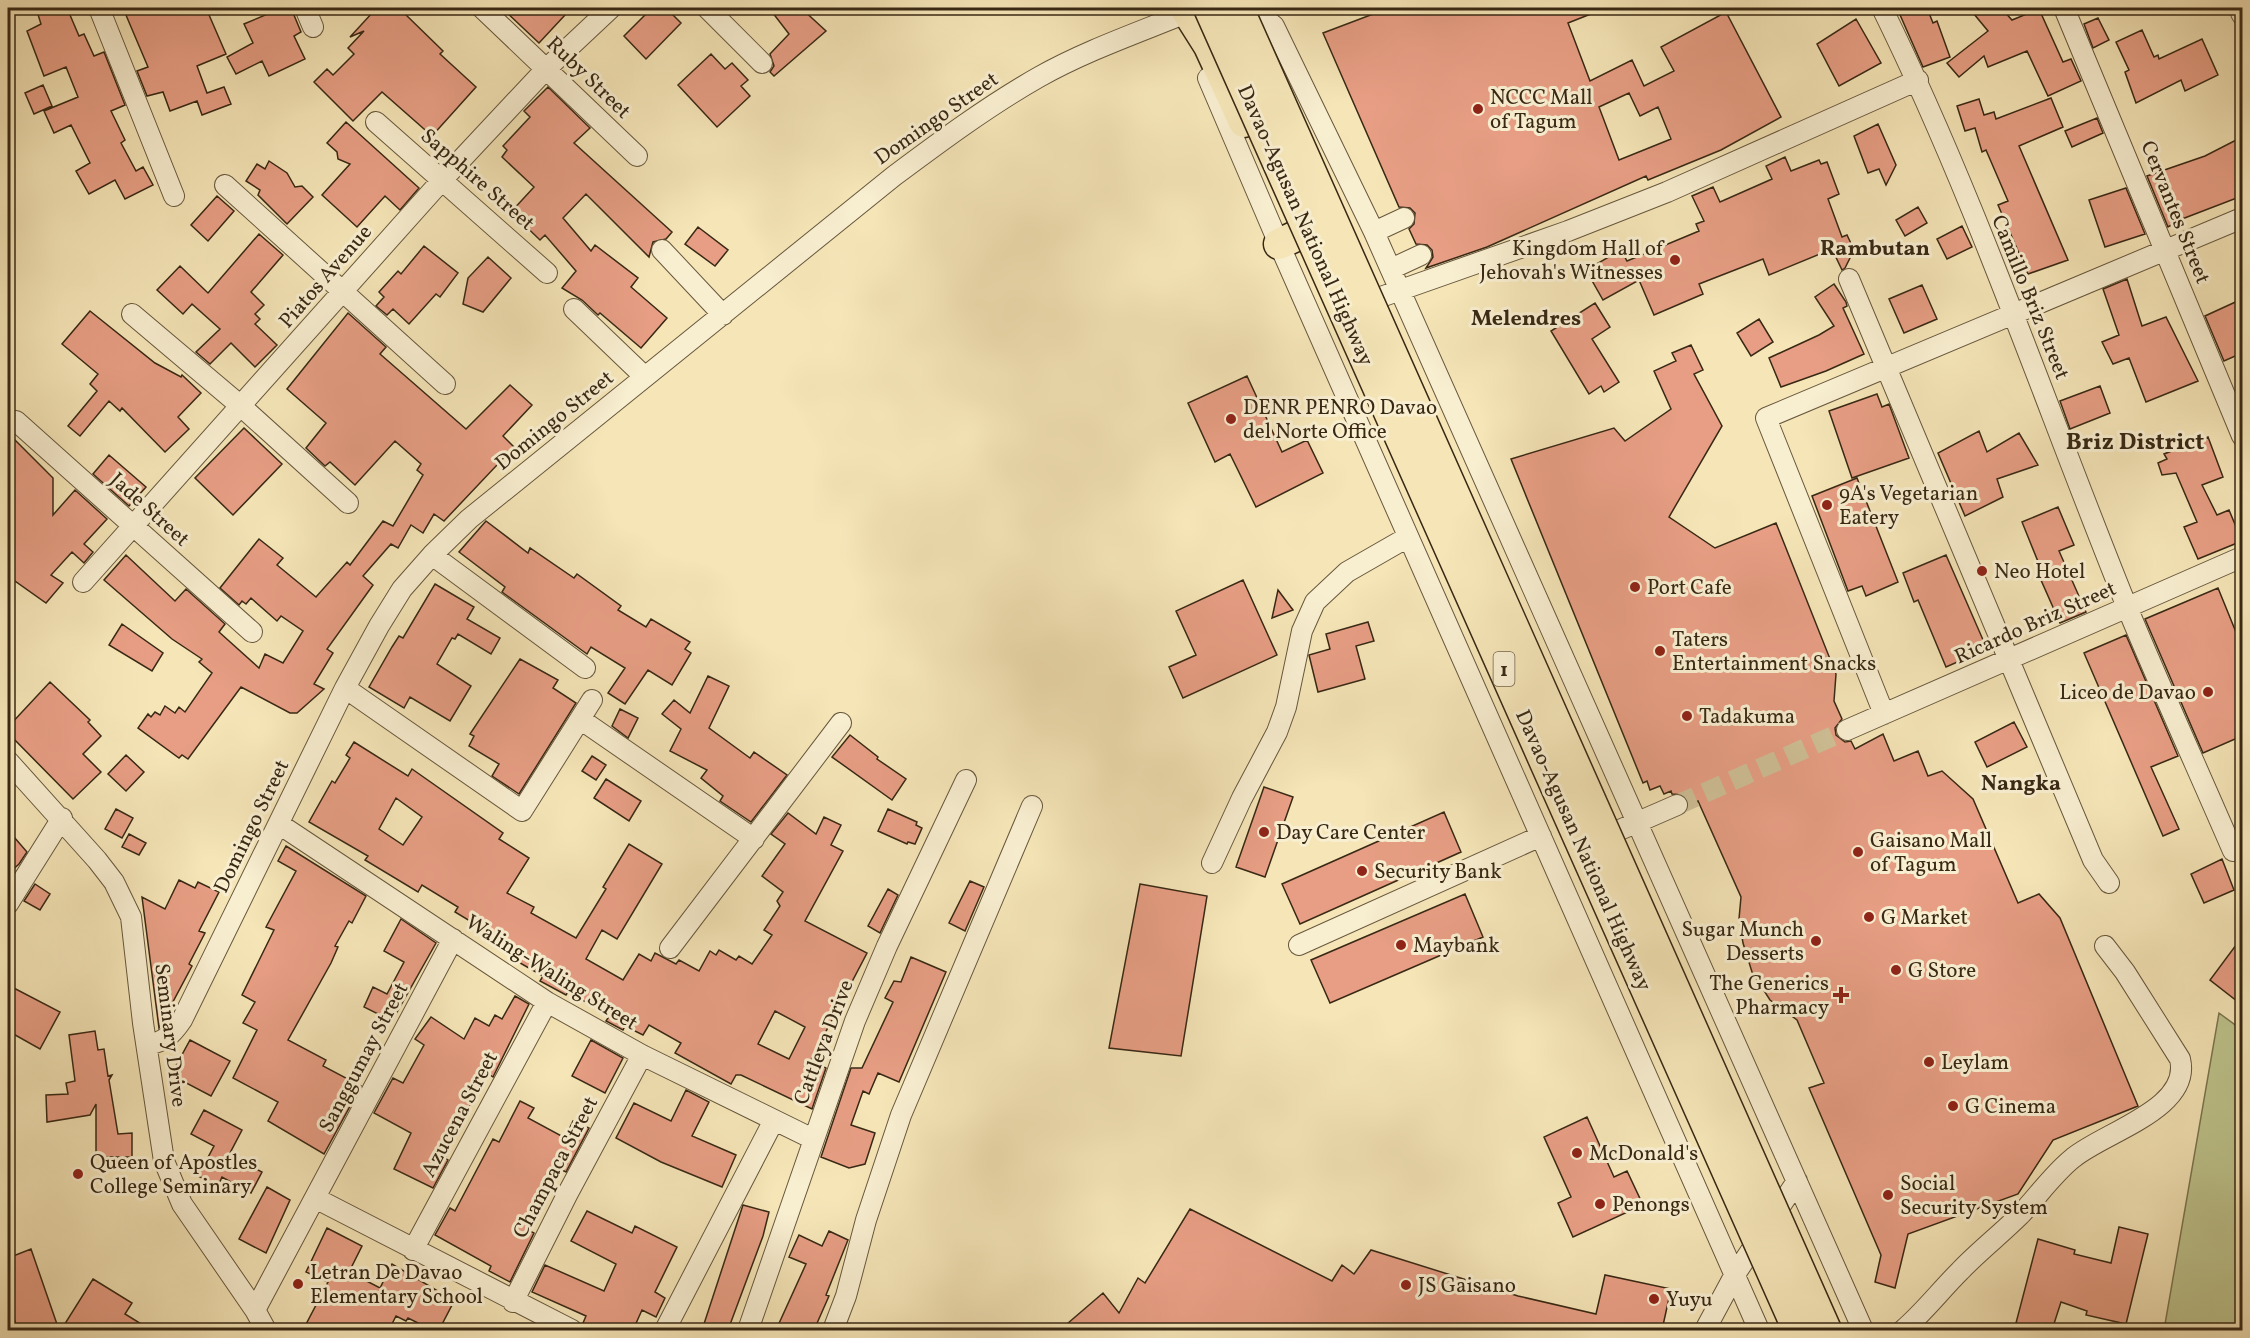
<svg xmlns="http://www.w3.org/2000/svg" width="2250" height="1338" viewBox="0 0 2250 1338" font-family="Vollkorn,serif">
<rect width="100%" height="100%" fill="#f5e5b7"/>
<filter id="stains"><feTurbulence type="fractalNoise" baseFrequency=".00333" numOctaves="4"/><feColorMatrix values="0 0 0 0 .2 0 0 0 0 .09 0 0 0 0 .02 0 0 0 .5 -.17"/></filter>
<radialGradient id="worn" r=".72"><stop offset=".6" stop-color="#630" stop-opacity="0"/><stop offset="1" stop-color="#630" stop-opacity=".3"/></radialGradient>
<path fill="#bec48d" stroke="#7b7650" stroke-width="1.5" d="M2219 1013 2242 1030V1330H2164Z"/>
<path fill="#e79e84" stroke="#382814" stroke-width="1.5" fill-rule="evenodd" d="M36 8H67L79 36 84 34 94 56 104 52 125 105 111 111 125 140 121 143 136 171 143 167 153 185 125 199 115 180 89 194 76 171 90 163 71 125 54 133 44 111 78 97 66 67 44 76 27 31 41 24Z
M123 8H206L226 54 197 66 207 93 224 87 231 104 202 115 197 101 170 111 163 92 147 96 137 71 148 67Z
M282 8H291L301 32 294 36 305 59 269 76 262 61 236 74 227 57 253 43 244 24Z
M370 8H415L404 13 443 51 440 54 476 87 432 136 382 92 353 121 314 82 327 69 333 75 354 54 348 48 364 31 350 37 373 12Z
M502 8H557L565 15 539 43Z
M652 8H666L681 23 646 59 624 36Z
M769 8H801L826 31 774 76 770 72 774 66 770 54 789 34Z
M1389 8H1606L1568 23 1590 81 1632 60 1644 86 1674 71 1661 47 1726 12 1781 117 1721 150 1682 166 1648 180 1646 176 1487 247 1426 268 1433 257 1432 250 1427 245 1416 244 1409 229 1414 224 1415 213 1410 208 1399 207 1323 33ZM1629 93 1640 116 1658 107 1671 139 1619 160 1599 107Z
M1897 8H1927L1933 23 1937 21 1950 57 1923 67Z
M1969 8H2001L2012 20 2039 9 2063 62 2071 59 2081 81 2048 96 2027 51 1988 67 1984 56 1959 77 1947 63 1988 31Z
M2098 18 2109 40 2093 48 2084 24Z
M1856 19 1881 63 1839 86 1817 44Z
M2142 30 2154 57 2158 55 2159 59 2202 39 2218 75 2185 91 2181 80 2136 103 2125 72 2129 70 2116 42Z
M711 54 725 69 732 63 748 80 741 86 750 96 717 127 678 85Z
M43 85 52 106 34 114 25 93Z
M548 87 590 128 574 143 672 232 666 239 653 242 649 257 586 194 563 218 591 251 595 245 638 278 631 287 667 318 641 348 600 313 598 315 582 300 562 288 576 271 545 235 540 240 511 212 534 187 502 157 507 150 503 146 530 117 524 111Z
M2051 98 2063 127 2019 146 2068 260 2028 274 1998 205 2008 201 1986 150 1982 152 1975 128 1965 131 1957 106 1979 99 1984 115 1994 112 1996 119Z
M2097 118 2103 133 2072 147 2065 131Z
M346 122 419 188 400 210 385 196 357 227 322 195 350 164 338 159 337 152 327 143Z
M1878 124 1896 165 1886 185 1879 169 1868 173 1854 136Z
M2242 137V196L2182 219 2168 227 2147 176 2205 156Z
M1785 157 1791 171 1819 160 1821 164 1827 162 1839 194 1828 199 1842 237 1847 235 1854 250 1845 268 1842 270 1832 249 1769 275 1763 259 1699 284 1703 294 1654 315 1639 280 1603 300 1586 270 1621 250 1627 261 1699 231 1696 224 1704 221 1692 196 1713 187 1720 202 1772 179 1766 166Z
M269 161 287 173 295 187 302 186 313 197 287 224 258 195 260 190 246 181 257 164 265 169Z
M2126 188 2145 234 2105 247 2089 200Z
M217 196 234 211 208 241 191 225Z
M1918 207 1927 223 1905 236 1896 220Z
M1962 226 1972 247 1947 259 1937 239Z
M698 227 728 250 715 266 685 244Z
M259 234 283 255 251 292 264 305 255 314 260 319 255 324 277 345 255 367 231 343 210 364 196 352 220 329 192 304 183 314 157 290 180 266 208 293Z
M424 246 458 273 440 297 436 294 409 324 393 309 387 315 376 306 384 297 379 292 398 271 401 274Z
M488 257 511 278 483 312 463 304 468 278Z
M2127 279 2142 326 2166 317 2198 381 2146 402 2129 358 2113 364 2102 342 2119 335 2103 289Z
M1834 284 1846 302 1847 306 1843 308 1864 354 1826 371 1781 387 1769 358 1819 335 1834 326 1815 297Z
M1922 285 1937 319 1904 333 1889 299Z
M2242 299V353L2224 361 2205 316Z
M1595 303 1610 327 1592 339 1619 382 1604 392 1601 386 1589 394 1551 331Z
M90 311 155 363 181 377 182 375 201 393 178 417 189 429 165 452 122 408 120 411 109 401 80 436 68 426 97 391 90 384 98 374 62 344Z
M348 313 386 347 380 354 466 429 510 385 532 405 503 436 514 447 444 521 434 514 423 533 411 525 398 548 391 544 363 576 373 585 327 649 333 653 314 684 324 689 297 713H290L241 687 188 759 182 755 179 758 138 728 148 714 151 717 155 712 160 715 165 706 175 713 179 707 185 712 212 673 199 662 202 659 172 639 104 580 126 555 175 601 186 589 225 624 219 632 259 668 265 654 283 663 303 631 281 616 277 621 251 598 246 604 242 601 239 605 220 588 259 539 283 558 277 565 316 597 347 562 350 565 383 521 393 526 423 475 417 470 421 464 395 441 355 485 330 462 325 466 306 448 326 423 287 389Z
M1759 319 1773 342 1751 356 1737 333Z
M1691 345 1703 370 1694 374 1722 426 1669 517 1715 548 1776 523 1836 674 1834 701 1842 719 1835 728 1836 735 1845 742 1851 741 1855 749 1883 734 1894 761 1918 751 1928 776 1942 771 1973 799 2018 903 2039 894 2060 918 2138 1106 2053 1140 2018 1194 1908 1234 1895 1288 1875 1282 1881 1255 1809 1088 1824 1083 1797 1020 1770 1000 1752 972 1743 943 1739 919 1741 897 1698 801 1689 805 1684 795 1672 794 1671 791 1664 794 1660 786 1650 790 1647 781 1643 783 1511 459 1614 428 1625 441 1671 409 1654 371 1676 361 1672 353Z
M1247 376 1282 452 1307 440 1323 473 1256 507 1230 454 1215 462 1188 403Z
M2100 386 2110 413 2070 429 2060 401Z
M1877 394 1882 407 1889 404 1909 458 1852 478 1829 411Z
M244 428 282 464 233 515 195 478Z
M1979 431 1987 452 2019 433 2038 465 1997 479 2003 497 1965 516 1938 453Z
M8 433 53 478V515L75 490 107 519 84 544 93 552 84 563 72 552 51 575 63 583 46 603 8 576Z
M2208 437 2223 477 2202 485 2217 515 2229 510 2242 541 2198 559 2184 527 2197 522 2176 473 2162 475 2158 463 2167 459 2164 454Z
M109 455 146 487 129 506 93 474Z
M1857 478 1898 582 1866 596 1862 586 1848 591 1812 496Z
M2058 507 2074 545 2059 551 2086 612 2060 623 2037 571 2041 569 2022 522Z
M486 521 528 553 530 548 574 578 577 574 621 606 618 610 646 627 651 619 690 642 685 649 691 653 672 685 648 670 625 704 608 693 625 668 591 647 587 654 502 592 505 587 459 552Z
M1946 555 1987 649 1946 667 1918 600 1914 602 1903 573Z
M1243 580 1277 655 1183 698 1169 667 1196 655 1176 611Z
M435 584 474 607 467 619 500 638 491 654 458 634 455 639 452 638 437 664 471 686 450 721 410 697 404 708 369 687 392 647 399 636 403 638Z
M2218 588 2242 647V736L2203 753 2145 619Z
M1278 590 1293 610 1272 618Z
M1368 622 1374 641 1356 646 1365 679 1318 692 1309 655 1330 649 1326 634Z
M122 624 163 653 152 671 109 645Z
M2126 635 2178 756 2151 767 2179 829 2163 836 2084 653Z
M520 659 558 680 553 688 576 703 519 794 492 776 499 764 469 746 474 736 470 734Z
M708 676 729 686 709 728 750 758 754 752 787 775 751 822 720 801 723 796 701 778 707 770 670 751 681 729 662 714 674 700 690 713Z
M50 682 90 720 88 722 101 736 83 754 101 772 73 799 8 733V727Z
M620 709 638 718 628 738 612 726Z
M2014 722 2027 747 1987 767 1975 742Z
M850 735 878 757 877 759 906 779 892 800 832 757Z
M354 742 408 776 412 769 503 833 499 839 529 858 507 893 534 907 531 913 576 938 606 889 603 887 629 844 662 864 617 939 602 930 586 959 623 980 639 954 651 961 655 953 676 964 679 960 699 971 710 951 716 955 719 950 736 960 739 956 752 964 772 935 764 930 780 906 777 901 783 892 762 876 785 844 771 834 788 813 816 834 824 817 841 825 831 845 843 851 805 921 867 953 811 1060 826 1068 812 1109 741 1075H736L731 1084 675 1053 681 1043 649 1025 643 1035 625 1026 623 1030 606 1021 610 1015 568 992 566 995 540 981 543 976 513 959 515 956 486 940 490 933 455 912 458 907 422 885 418 892 365 860 368 856 309 822 332 781 335 783 350 758 346 755ZM396 798 422 817 403 845 379 829ZM775 1011 805 1027 789 1059 758 1044Z
M126 755 144 772 126 791 108 774Z
M592 756 606 765 596 780 582 771Z
M606 779 641 801 629 821 594 798Z
M1264 787 1293 797 1265 877 1236 867Z
M116 809 133 818 122 838 105 829Z
M888 809 917 822 916 825 922 828 915 844 908 842 907 844 878 831Z
M1444 812 1461 852 1300 924 1282 884Z
M8 830 27 852 19 864 8 874Z
M129 834 146 843 139 855 122 847Z
M286 846 366 896 352 923 349 921 335 946 338 947 331 963 288 1040 326 1060 323 1066 361 1086 324 1154 268 1121 278 1102 233 1078 257 1030 243 1023 255 1002 242 995 274 930 266 927 296 871 278 861Z
M2222 859 2234 890 2204 903 2191 874Z
M179 880 195 888 198 882 219 892 199 931 205 933 189 964 192 966 159 1028 142 897 165 909Z
M970 881 984 887 965 931 949 923Z
M35 884 50 894 40 910 24 901Z
M1140 884 1207 896 1181 1056 1109 1048Z
M888 889 898 895 880 933 868 926Z
M1465 894 1483 937 1330 1003 1311 960Z
M401 919 436 943 392 1021 364 1007 373 987 387 994 404 962 384 951Z
M2242 937V1005L2210 980Z
M911 957 946 972 899 1082 878 1073 869 1094 863 1091 851 1125 875 1133 865 1164 849 1168 821 1157 851 1068H862L893 1002 885 998 894 981 901 982Z
M8 985 60 1012 40 1049 8 1031Z
M515 996 529 1004 493 1077 487 1073 462 1120 445 1158 448 1160 433 1188 394 1169 411 1133 374 1113 393 1078 403 1083 424 1045 415 1039 431 1017 464 1039 475 1018 489 1026 495 1015 502 1019Z
M95 1031 98 1050 104 1049 108 1076 112 1075 109 1080 118 1134 132 1133V1157H96V1104L90 1115 47 1122 46 1095 68 1094 66 1083 75 1081 69 1035Z
M190 1040 230 1061 211 1096 171 1075Z
M591 1040 623 1058 605 1093 572 1076Z
M686 1090 709 1102 692 1136 736 1155 722 1187 661 1162 616 1138 634 1103 671 1121Z
M520 1101 534 1108 528 1118 565 1138 573 1121 589 1128 566 1172 558 1168 526 1229 534 1233 510 1282 489 1271 491 1266 435 1235 450 1208 455 1211 493 1139 499 1142Z
M204 1110 242 1130 229 1155 262 1172 251 1193 222 1177 218 1186 198 1176 214 1146 191 1134Z
M1587 1117 1614 1177 1627 1171 1643 1205 1573 1237 1558 1203 1571 1197 1544 1137Z
M267 1187 290 1200 266 1253 239 1239Z
M743 1205 769 1212 763 1236 728 1330H702Z
M1190 1209 1332 1281 1342 1265 1354 1274 1371 1250 1518 1296 1596 1314 1605 1275 1671 1289 1662 1330H1060L1103 1293 1119 1313 1138 1278 1145 1283Z
M587 1211 632 1233 635 1226 677 1247 655 1292 665 1298 656 1317 642 1310 633 1330H599L583 1323 586 1316 532 1292 545 1265 604 1291 616 1264 571 1241Z
M2119 1227 2148 1234 2126 1324 2086 1315 2087 1311 2061 1302 2052 1330H2039L2016 1323 2038 1239 2075 1250 2074 1254 2111 1263Z
M327 1228 362 1246 349 1272 380 1288 392 1264 448 1297 445 1302 452 1305 439 1330H432L408 1318 406 1321 396 1316 389 1330H303L328 1282 306 1272Z
M829 1231 848 1240 826 1295 829 1296 814 1330H776L806 1264 789 1257 799 1235 822 1246Z
M31 1249 59 1330H18L8 1301V1258Z
M93 1279 132 1303 125 1314 151 1330H61Z"/>
<g fill="none" stroke-linecap="round" stroke-linejoin="round">
<path stroke="#cfbf96" stroke-width="20" stroke-dasharray="20 10" stroke-linecap="butt" d="M1677 805 1847 730"/>
<g stroke="#67573d" stroke-width="22">
<path id="minor" d="M99 8 174 196
M305 8 313 27
M482 8 637 156
M707 8 762 63
M1252 8 1274 26 1374 232 1863 1330
M1882 8C1977 201 2046 407 2127 607 2161 689 2198 770 2233 851
M2064 8 2242 436
M2239 8 2242 15
M1208 78 1279 244 1759 1330
M376 122 547 273
M225 185 445 384
M1374 232 1404 218
M662 250 723 315
M1391 269 1421 255
M1849 279 2093 860 2109 883
M1378 298 1568 231 1667 192 1918 80
M574 309 645 377
M132 314 242 407 348 503
M16 421 252 632
M432 555 585 668
M83 582 443 179 546 69 611 8
M345 688 522 811 592 700
M1884 714 1766 418 2242 218
M580 719 754 839
M1847 730 2242 557
M8 761 97 860 114 882 131 917 143 1023 164 1161 182 1204 255 1310 266 1330
M279 824 547 1002 642 1055 813 1139
M1615 832 1677 805
M1212 863 1242 798 1277 732 1286 707 1302 631 1315 602 1347 572 1408 537
M8 904 62 818
M1299 945 1541 836
M670 948 841 723
M147 1045C164 1042 172 1035 182 1020L345 688 379 626 402 589 432 555 469 519 894 176C941 141 988 106 1039 77 1085 51 1137 33 1186 13
M315 1198 572 1330
M413 1250 547 1002
M513 1302 568 1193 642 1055
M255 1310 453 939
M665 1330 774 1120
M748 1330 855 1021 887 946 966 780
M833 1330 846 1296 866 1220 901 1115 1032 806
M1705 1330 1734 1276 1797 1181
M1903 1330C1924 1312 1940 1291 1960 1271 1979 1251 2001 1234 2020 1215 2038 1196 2053 1174 2073 1158 2104 1132 2192 1109 2180 1059L2125 972 2105 946"/>
</g>
<g stroke="#382814" stroke-width="33">
<path id="highway" d="M1185 8 1209 46 1244 122
M1279 244 1296 236"/>
</g>
<use href="#minor" stroke="#f8eed0" stroke-width="20"/>
<use href="#highway" stroke="#f5e5b7" stroke-width="30"/>
<g stroke="#382814" stroke-width="33" stroke-linecap="butt">
<path id="highway-bridge" d="M1209 8 1798 1330
M1238 8 1826 1330"/>
</g>
<use href="#highway-bridge" stroke="#f5e5b7" stroke-width="30"/>
</g>
<g fill="#8f2418" stroke="#f8eed0" stroke-width="2">
<circle cx="1478" cy="109" r="6"/>
<circle cx="1675" cy="260" r="6"/>
<circle cx="1231" cy="419" r="6"/>
<circle cx="1827" cy="505" r="6"/>
<circle cx="1982" cy="571" r="6"/>
<circle cx="1635" cy="587" r="6"/>
<circle cx="1660" cy="651" r="6"/>
<circle cx="2208" cy="692" r="6"/>
<circle cx="1687" cy="716" r="6"/>
<circle cx="1264" cy="832" r="6"/>
<circle cx="1858" cy="852" r="6"/>
<circle cx="1362" cy="871" r="6"/>
<circle cx="1869" cy="917" r="6"/>
<circle cx="1816" cy="941" r="6"/>
<circle cx="1401" cy="945" r="6"/>
<circle cx="1896" cy="970" r="6"/>
<path d="M1838 986h6v6h6v6h-6v6h-6v-6h-6v-6h6z"/>
<circle cx="1929" cy="1062" r="6"/>
<circle cx="1953" cy="1106" r="6"/>
<circle cx="1577" cy="1153" r="6"/>
<circle cx="78" cy="1174" r="6"/>
<circle cx="1888" cy="1195" r="6"/>
<circle cx="1600" cy="1204" r="6"/>
<circle cx="298" cy="1284" r="6"/>
<circle cx="1406" cy="1285" r="6"/>
<circle cx="1654" cy="1299" r="6"/>
</g>
<g text-anchor="middle" stroke-width="6" stroke-linejoin="round" paint-order="stroke">
<rect fill="#f8eed0" stroke="#72634c" stroke-width="1.5" x="1493.5" y="652" width="21" height="34" rx="4.5"/>
<g font-size="20" font-weight="bold" fill="#382814">
<text x="1504" y="676">1</text>
</g>
<g font-size="21" fill="#382814" stroke="#f8eed0">
<text transform="translate(589 77) rotate(44)" y="7">Ruby Street</text>
<text transform="translate(936 118) rotate(-35)" y="7">Domingo Street</text>
<text transform="translate(478 179) rotate(41)" y="7">Sapphire Street</text>
<text transform="translate(2176 212) rotate(68)" y="7">Cervantes Street</text>
<text transform="translate(1306 225) rotate(66)" y="7">Davao-Agusan National Highway</text>
<text transform="translate(325 276) rotate(-49)" y="7">Piatos Avenue</text>
<text transform="translate(2031 297) rotate(68)" y="7">Camillo Briz Street</text>
<text transform="translate(554 420) rotate(-39)" y="7">Domingo Street</text>
<text transform="translate(150 509) rotate(42)" y="7">Jade Street</text>
<text transform="translate(2035 622) rotate(-24)" y="7">Ricardo Briz Street</text>
<text transform="translate(251 826) rotate(-64)" y="7">Domingo Street</text>
<text transform="translate(1584 850) rotate(66)" y="7">Davao-Agusan National Highway</text>
<text transform="translate(552 972) rotate(32)" y="7">Waling-Waling Street</text>
<text transform="translate(171 1035) rotate(83)" y="7">Seminary Drive</text>
<text transform="translate(823 1042) rotate(-69)" y="7">Cattleya Drive</text>
<text transform="translate(363 1057) rotate(-62)" y="7">Sanggumay Street</text>
<text transform="translate(459 1114) rotate(-62)" y="7">Azucena Street</text>
<text transform="translate(555 1167) rotate(-62)" y="7">Champaca Street</text>
</g>
<g font-size="21" fill="#382814" stroke="#f8eed0" text-anchor="start">
<text x="1490" y="104">NCCC Mall<tspan x="1490" dy="24">of Tagum</tspan></text>
<text x="1663" y="255" text-anchor="end">Kingdom Hall of<tspan x="1663" dy="24">Jehovah's Witnesses</tspan></text>
<text x="1243" y="414">DENR PENRO Davao<tspan x="1243" dy="24">del Norte Office</tspan></text>
<text x="1839" y="500">9A's Vegetarian<tspan x="1839" dy="24">Eatery</tspan></text>
<text x="1994" y="578">Neo Hotel</text>
<text x="1647" y="594">Port Cafe</text>
<text x="1672" y="646">Taters<tspan x="1672" dy="24">Entertainment Snacks</tspan></text>
<text x="2196" y="699" text-anchor="end">Liceo de Davao</text>
<text x="1699" y="723">Tadakuma</text>
<text x="1276" y="839">Day Care Center</text>
<text x="1870" y="847">Gaisano Mall<tspan x="1870" dy="24">of Tagum</tspan></text>
<text x="1374" y="878">Security Bank</text>
<text x="1881" y="924">G Market</text>
<text x="1804" y="936" text-anchor="end">Sugar Munch<tspan x="1804" dy="24">Desserts</tspan></text>
<text x="1413" y="952">Maybank</text>
<text x="1908" y="977">G Store</text>
<text x="1829" y="990" text-anchor="end">The Generics<tspan x="1829" dy="24">Pharmacy</tspan></text>
<text x="1941" y="1069">Leylam</text>
<text x="1965" y="1113">G Cinema</text>
<text x="1589" y="1160">McDonald's</text>
<text x="90" y="1169">Queen of Apostles<tspan x="90" dy="24">College Seminary</tspan></text>
<text x="1900" y="1190">Social<tspan x="1900" dy="24">Security System</tspan></text>
<text x="1612" y="1211">Penongs</text>
<text x="310" y="1279">Letran De Davao<tspan x="310" dy="24">Elementary School</tspan></text>
<text x="1418" y="1292">JS Gaisano</text>
<text x="1666" y="1306">Yuyu</text>
</g>
<g font-size="22" font-weight="bold" fill="#382814" stroke="#f8eed0">
<text x="1875" y="255">Rambutan</text>
<text x="1526" y="325">Melendres</text>
<text x="2021" y="790">Nangka</text>
</g>
<g font-size="24" font-weight="bold" fill="#382814" stroke="#f8eed0">
<text x="2135" y="449">Briz District</text>
</g>
</g>
<rect width="2250" height="1338" fill="none" stroke="#f5e5b7" stroke-width="30"/>
<rect x="9" y="9" width="2232" height="1320" fill="none" stroke="#382814" stroke-width="3"/>
<rect x="15" y="15" width="2220" height="1308" fill="none" stroke="#382814" stroke-width="1.5"/>
<rect width="100%" height="100%" filter="url(#stains)"/>
<rect width="100%" height="100%" fill="url(#worn)"/>
</svg>
